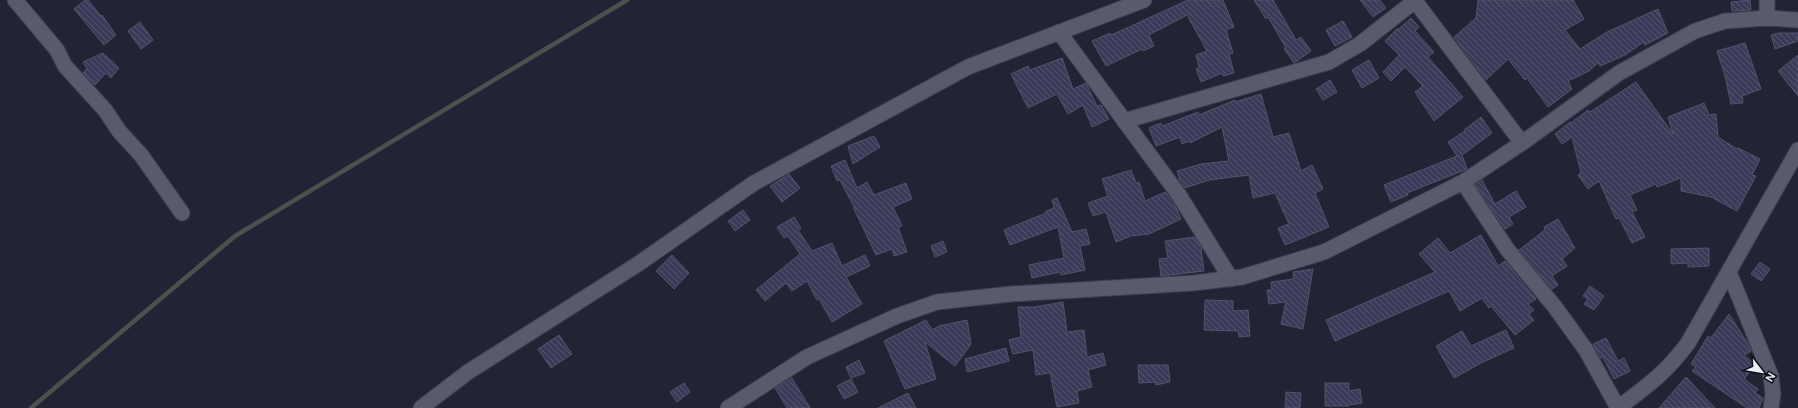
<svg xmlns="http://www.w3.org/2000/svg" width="1798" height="408" viewBox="0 0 1798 408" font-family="Figtree,sans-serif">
<defs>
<pattern id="building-back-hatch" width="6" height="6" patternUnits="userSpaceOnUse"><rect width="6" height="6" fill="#393b59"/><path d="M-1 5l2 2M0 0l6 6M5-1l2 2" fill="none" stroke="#565872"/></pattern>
</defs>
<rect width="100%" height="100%" fill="#222335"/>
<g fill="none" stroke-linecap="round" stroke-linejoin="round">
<path stroke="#49524b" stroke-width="4.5" d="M31 408 235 236 627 0"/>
</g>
<path fill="url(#building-back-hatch)" stroke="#525468" d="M85 0H88L101 16 102 15 116 35 104 45 74 9Z
M1188 0H1223L1234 27 1226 30 1233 53 1229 54 1234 73 1223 76 1222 73 1201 82 1196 69 1199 68 1196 55 1207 51 1187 15 1149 35 1154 46 1143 51 1142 49 1106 66 1092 41 1110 33 1111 35 1129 27Z
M1254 0H1273L1296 40 1301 37 1311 51 1294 63 1284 49 1286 48 1268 17 1266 19Z
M1360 0H1380L1386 8 1373 17Z
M1478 0H1573L1584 19 1565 30 1580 49 1607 32 1658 9 1668 33 1645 45 1644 42 1625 55 1600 66 1598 63 1589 71 1568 81 1572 89 1548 107 1527 78 1525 80 1508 59 1486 80 1454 37 1476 18Z
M1750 0 1751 10 1732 11 1731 2Z
M1411 18 1419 27 1415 31 1434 52 1428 57 1463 97 1434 121 1415 92 1423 86 1405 67 1391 81 1383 72 1399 55 1385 41 1398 28 1399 29Z
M1343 21 1352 37 1335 46 1326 30Z
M140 22 153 40 141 49 128 31Z
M1779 33H1798V41L1775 49 1771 35Z
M1745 43 1761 89 1742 96 1743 103 1731 104 1725 76 1717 51Z
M103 53 119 68 111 78 106 73 95 85 83 73 87 69 83 62Z
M1798 55V96L1778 71Z
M1062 58 1073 89 1086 83 1097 106 1101 105 1109 119 1092 127 1083 105 1068 114 1057 94 1028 108 1011 74 1028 66 1030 70Z
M1369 60 1379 78 1362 88 1352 70Z
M1330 80 1337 92 1323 100 1316 89Z
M1636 82 1673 134 1668 117 1704 103 1709 115 1716 114 1718 137 1737 149 1738 148 1760 159 1752 175 1756 176 1737 211 1711 197 1681 191V178L1657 187 1656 184 1630 195 1637 210 1632 212 1645 237 1632 243 1619 218 1616 219 1599 181 1588 189 1578 175 1581 173 1572 137 1562 144 1555 134 1570 122 1571 123 1588 110 1590 112Z
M1261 94 1273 137 1289 133 1301 171 1312 165 1323 189 1315 193 1329 227 1285 245 1278 228 1289 224 1275 193 1253 198 1249 175 1209 180 1185 188 1180 181 1177 171 1201 164 1229 161 1222 127 1190 143 1189 141 1182 144 1180 137 1156 146 1149 128 1161 123 1162 126 1198 112 1199 115 1235 100V102Z
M1481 117 1492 133 1462 155 1467 169 1407 193 1408 195 1391 202 1384 185 1457 156 1448 142 1465 131 1464 130Z
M874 136 880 147 853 164 848 146Z
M845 160 857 188 867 182 874 195 906 183 912 199 893 207 902 226 898 227 907 252 894 256 892 249 876 255 854 209H855L840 180 837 181 831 166Z
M1131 170 1136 183 1139 182 1145 201 1165 192 1174 203 1181 219 1149 234 1131 236 1116 242 1106 212 1093 216 1088 203 1108 196 1102 179Z
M789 174 800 188 782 202 770 186Z
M1482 180 1495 204 1516 191 1526 207 1509 217 1513 224 1505 229 1475 185Z
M1057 198 1072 232 1086 229 1090 244 1080 246 1085 270 1061 275 1060 272 1032 278 1029 265 1064 258 1058 227 1010 245 1004 230 1046 213V211L1054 208 1052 200Z
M743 210 750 220 735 231 728 221Z
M794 217 801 228 798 230 812 251 832 243 842 266 865 255 870 266 846 277 862 304 832 322 819 299 817 300 807 281 792 291 786 283 765 301 756 290 800 254 788 236 784 238 777 227Z
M1558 219 1575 248 1562 259 1567 266 1552 276 1558 285 1552 289 1519 250 1545 230 1544 227Z
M1481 235 1498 266 1505 261 1536 299 1528 304 1534 310 1529 314 1534 320 1515 335 1491 306 1489 308 1482 298 1460 311 1449 291 1335 341 1326 320 1435 272 1419 254 1438 238 1450 253Z
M1195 237 1201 248 1204 271 1161 276 1159 259 1168 258 1165 241Z
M943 241 947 252 935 257 931 246Z
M1709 248V266L1688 267V263L1671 264V249Z
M672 255 689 273 674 289 656 271Z
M1760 262 1770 269 1761 281 1751 274Z
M1313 269 1303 329 1281 324 1286 302 1269 304 1267 290H1272L1271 282 1294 279 1293 272Z
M1590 286 1604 296 1594 310 1584 304 1588 299 1583 296Z
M1205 300 1233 301V311L1248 310 1250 336 1239 337 1238 331 1204 330Z
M1063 302 1067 332 1084 330 1087 357 1103 353 1106 365 1088 370 1092 387 1077 391 1079 403 1057 407 1050 373 1036 375 1033 350 1013 354 1009 340 1021 337 1018 307H1035Z
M1729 314 1747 342 1751 351 1744 355 1755 365 1744 379 1758 389 1755 393 1763 398 1759 408H1747L1692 371 1696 367 1691 364 1708 336 1711 338Z
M926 320 932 330 939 326 967 320 971 344 955 366 925 342 936 379 905 389 884 341Z
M1506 330 1514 348 1483 362 1454 378 1436 346 1462 331 1471 346Z
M559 335 572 354 551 368 538 349Z
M1606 338 1618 361 1624 358 1630 371 1614 379 1603 357 1601 358 1593 344Z
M1006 348 1009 361 967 372 965 359Z
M859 360 865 373 851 378 846 367Z
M1138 365H1168L1170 382 1156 385 1155 382 1139 383Z
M1686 377 1715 408H1659Z
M792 378 810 408H787L775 388Z
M851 379 858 392 844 399 837 386Z
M684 383 690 392 677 402 670 392Z
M1325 383H1349V391L1360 389 1362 403 1349 405V406H1325Z
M1286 392 1301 393 1300 408H1285Z
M908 393 916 408H878Z"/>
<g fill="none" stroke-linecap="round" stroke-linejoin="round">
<g stroke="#3d3e4d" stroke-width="17">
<path id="street" d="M15 0 57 50 65 66 105 110 119 131 141 155 182 213
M1415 1 1522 143
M1767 18V0
M1059 32 1179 195 1231 279
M1124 121 1329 62 1360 44 1416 0
M1463 182 1507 249 1555 307 1586 350 1618 408C1647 386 1666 373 1688 343L1798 150
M1729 272 1771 376 1773 394 1771 408
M421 408 468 372 638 264 754 183 968 67 1144 0
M728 408 807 357 897 316 937 302 1011 294 1194 283 1242 277 1324 252 1463 182 1522 143 1619 73 1695 31 1725 21 1767 18 1798 20"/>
</g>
<use href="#street" stroke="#595a6e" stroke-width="15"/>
</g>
<g transform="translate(1762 372) rotate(121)" stroke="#0d0d15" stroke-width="3" paint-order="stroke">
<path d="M0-3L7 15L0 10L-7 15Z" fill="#ebedf9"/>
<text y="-6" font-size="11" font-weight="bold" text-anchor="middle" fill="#ebedf9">N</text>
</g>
</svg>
